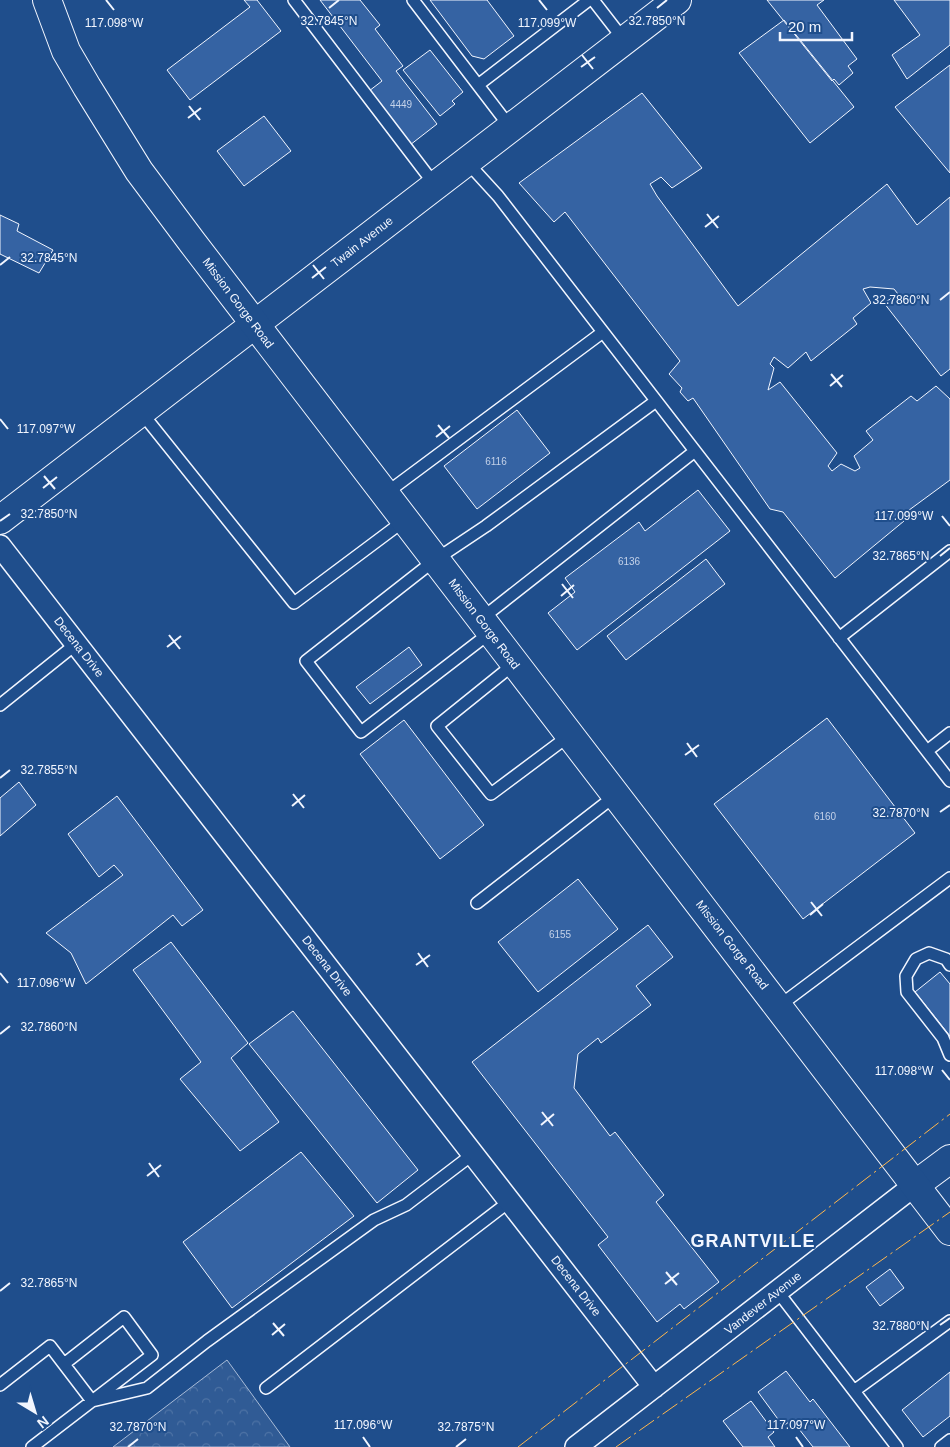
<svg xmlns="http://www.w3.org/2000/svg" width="950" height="1447" viewBox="0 0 950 1447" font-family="Helvetica,sans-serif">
<defs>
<pattern id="park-crowns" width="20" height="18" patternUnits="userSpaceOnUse" patternTransform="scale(1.25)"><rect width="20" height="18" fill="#305b95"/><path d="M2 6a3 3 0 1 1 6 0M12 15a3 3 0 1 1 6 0" fill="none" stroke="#4e73a5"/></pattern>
</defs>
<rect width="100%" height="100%" fill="#1f4e8c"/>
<path fill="url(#park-crowns)" stroke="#a8bbd7" d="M227 1360 290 1447H113Z"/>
<path fill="#3563a3" stroke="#f2f6ff" d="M244 0H257L281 31 190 100 167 70 250 7Z
M320 0H360L380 25 375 29 403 66 396 71 437 124 410 145 369 91 382 81Z
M430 0H487L514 36 484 59 472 56Z
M767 0H824L817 5 857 59 848 66 853 73 839 85 834 79 832 81Z
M894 0H950V45L907 79 892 55 920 35Z
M784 20 854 107 810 143 739 53Z
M430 50 463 92 452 101 455 104 440 116 403 70Z
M950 65V173L895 107Z
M642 93 702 168 672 188 661 177 650 184 657 196 738 306 887 184 917 225 950 197V369L941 376 884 303 898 294 894 289 870 287 863 289 871 303 853 318 857 324 811 361 806 352 788 368 774 357 770 364 774 368 768 390 780 382 837 453 828 466 832 471 841 464 855 471 860 468 854 456 873 440 866 431 911 396 917 401 936 386 950 399V480L901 516 904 521 835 578 783 512 770 509 693 398 688 401 680 392 682 388 669 374 680 361 565 212 554 222 519 183Z
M264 116 291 151 244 186 217 151Z
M0 215 19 224 17 231 53 250 39 273 0 254Z
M517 410 550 453 477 509 444 466Z
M698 490 730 531 577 650 548 613 575 592 565 578 639 522 645 531Z
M706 559 725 584 626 660 607 636Z
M409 647 422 665 370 704 356 687Z
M827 718 915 833 803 919 714 804Z
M404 720 484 825 440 859 360 754Z
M19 782 36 805 0 836V798Z
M117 796 203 910 182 926 173 915 86 984 71 953 46 933 123 875 114 865 99 877 68 834Z
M578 879 618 929 538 992 498 942Z
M648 925 673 957 636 986 651 1005 601 1043 598 1038 578 1054 574 1088 610 1136 615 1132 664 1195 656 1202 719 1282 684 1309 680 1304 657 1322 598 1245 608 1237 472 1062Z
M171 942 248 1043 231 1058 279 1122 240 1151 180 1079 201 1062 133 970Z
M940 972 950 984V1036L915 992Z
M293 1011 418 1170 377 1203 249 1044Z
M301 1152 354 1216 232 1308 183 1242Z
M890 1269 904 1288 880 1306 866 1287Z
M786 1371 810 1402 813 1399 850 1447H813L792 1420 783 1426 758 1392Z
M950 1372V1416L923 1437 902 1410Z
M751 1401 774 1432 768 1437 775 1447H743L723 1421Z"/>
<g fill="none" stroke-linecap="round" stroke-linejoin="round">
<g stroke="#f2f6ff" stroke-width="14">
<path id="lane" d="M294 0 435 185
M413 0 510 127
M593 0 624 40
M478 85 589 0
M466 161 498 196 950 781
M141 412 294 603 405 520
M385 494 603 332
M481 619 695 451
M491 632 361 732 306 661 435 560 486 526 656 401
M839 638 950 551
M514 664 437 726 491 794 570 735
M0 705 76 644
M927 751 950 733
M477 903 616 795
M950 965 946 959 929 953 916 959 906 976 907 992 943 1038 950 1055
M779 1006 950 878
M778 1292 854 1391
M0 1385 50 1346 92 1401
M266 1388 510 1201
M92 1401 147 1388 207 1341 374 1220 406 1205 473 1154
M32 1447 152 1355 124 1317 64 1364
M897 1447 854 1391 950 1321
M941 1447 950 1440"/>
</g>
<g stroke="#f2f6ff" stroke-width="24">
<path id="street" d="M0 546 654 1387
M576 1447 915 1185"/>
</g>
<g stroke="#f2f6ff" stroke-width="30">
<path id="secondary" d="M0 520 677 0
M915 1185 950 1159"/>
</g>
<g stroke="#f2f6ff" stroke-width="30">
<path id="primary" d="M47 0 66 51 87 87 139 171 192 242 950 1231"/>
</g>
<use href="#lane" stroke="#1f4e8c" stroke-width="11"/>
<use href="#street" stroke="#1f4e8c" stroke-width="21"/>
<use href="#secondary" stroke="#1f4e8c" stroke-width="28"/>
<use href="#primary" stroke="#1f4e8c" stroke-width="28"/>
<path stroke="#ffb74d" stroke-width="1" stroke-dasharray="18 4 2.5 4" stroke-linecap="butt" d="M518 1447 950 1114
M616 1447 950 1212"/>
</g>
<path fill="none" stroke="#f2f6ff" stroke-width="2" d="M106 0 114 10M539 0 547 10M329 8 339 0M657 8 667 0M582 55 593 69M581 67 595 57M189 106 200 120M188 118 201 108M707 214 718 228M705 227 719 216M0 265 10 257M313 265 324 279M312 278 326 267M940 300 950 292M831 374 842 387M830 386 843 375M0 419 8 429M438 425 449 438M436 437 450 426M44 476 55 489M43 488 57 477M942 516 950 526M0 521 10 514M940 556 950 548M562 584 573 598M561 596 574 585M169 635 180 649M167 647 181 636M687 743 697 757M685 755 699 745M0 778 10 770M293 794 304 808M292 806 305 795M940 812 950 805M811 902 822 916M810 915 823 904M418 953 428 967M416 965 430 955M0 973 8 983M0 1034 10 1026M942 1070 950 1080M542 1112 553 1126M541 1125 554 1114M149 1163 159 1177M147 1176 161 1165M666 1272 677 1285M665 1284 679 1273M0 1291 10 1283M273 1323 284 1336M940 1325 950 1318M272 1335 285 1324M363 1437 370 1447M796 1437 803 1447M128 1447 138 1439M456 1447 466 1439"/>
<g text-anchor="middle" stroke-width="4" stroke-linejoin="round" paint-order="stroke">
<g font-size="10" fill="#c3d1e8">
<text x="401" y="108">4449</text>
<text x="496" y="465">6116</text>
<text x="629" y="565">6136</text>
<text x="825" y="820">6160</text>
<text x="560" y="938">6155</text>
</g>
<g font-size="12" fill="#f2f6ff" stroke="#1f4e8c">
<text transform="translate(362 242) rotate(-38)" y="4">Twain Avenue</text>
<text transform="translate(238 303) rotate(53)" y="4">Mission Gorge Road</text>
<text transform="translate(484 624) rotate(53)" y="4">Mission Gorge Road</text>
<text transform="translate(79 647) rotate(52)" y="4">Decena Drive</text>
<text transform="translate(732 945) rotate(52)" y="4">Mission Gorge Road</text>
<text transform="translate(327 966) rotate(52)" y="4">Decena Drive</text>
<text transform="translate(576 1286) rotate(52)" y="4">Decena Drive</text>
<text transform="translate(763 1303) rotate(-38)" y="4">Vandever Avenue</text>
</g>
<g font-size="18" font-weight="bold" letter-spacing="1" fill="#f2f6ff" stroke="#1f4e8c">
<text x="753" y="1247">GRANTVILLE</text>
</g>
</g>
<g font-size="12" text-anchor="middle" fill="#f2f6ff" stroke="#1f4e8c" stroke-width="4" stroke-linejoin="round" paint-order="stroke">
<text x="329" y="25">32.7845°N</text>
<text x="657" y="25">32.7850°N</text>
<text x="114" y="27">117.098°W</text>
<text x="547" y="27">117.099°W</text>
<text x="49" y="262">32.7845°N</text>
<text x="901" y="304">32.7860°N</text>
<text x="46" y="433">117.097°W</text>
<text x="49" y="518">32.7850°N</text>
<text x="904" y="520">117.099°W</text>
<text x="901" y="560">32.7865°N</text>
<text x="49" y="774">32.7855°N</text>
<text x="901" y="817">32.7870°N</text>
<text x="46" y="987">117.096°W</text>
<text x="49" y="1031">32.7860°N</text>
<text x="904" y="1075">117.098°W</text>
<text x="49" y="1287">32.7865°N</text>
<text x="901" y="1330">32.7880°N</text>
<text x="363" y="1429">117.096°W</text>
<text x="796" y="1429">117.097°W</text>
<text x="138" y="1431">32.7870°N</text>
<text x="466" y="1431">32.7875°N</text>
</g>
<g transform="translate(35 1412) rotate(142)" stroke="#1f4e8c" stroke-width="4" paint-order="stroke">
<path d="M0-4L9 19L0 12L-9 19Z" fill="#f2f6ff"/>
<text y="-8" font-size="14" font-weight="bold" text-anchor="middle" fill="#f2f6ff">N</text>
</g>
<path d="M780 32v8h72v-8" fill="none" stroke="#f2f6ff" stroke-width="2.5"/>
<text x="788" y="32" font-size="15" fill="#f2f6ff" stroke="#1f4e8c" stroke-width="4" paint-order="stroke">20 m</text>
</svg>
